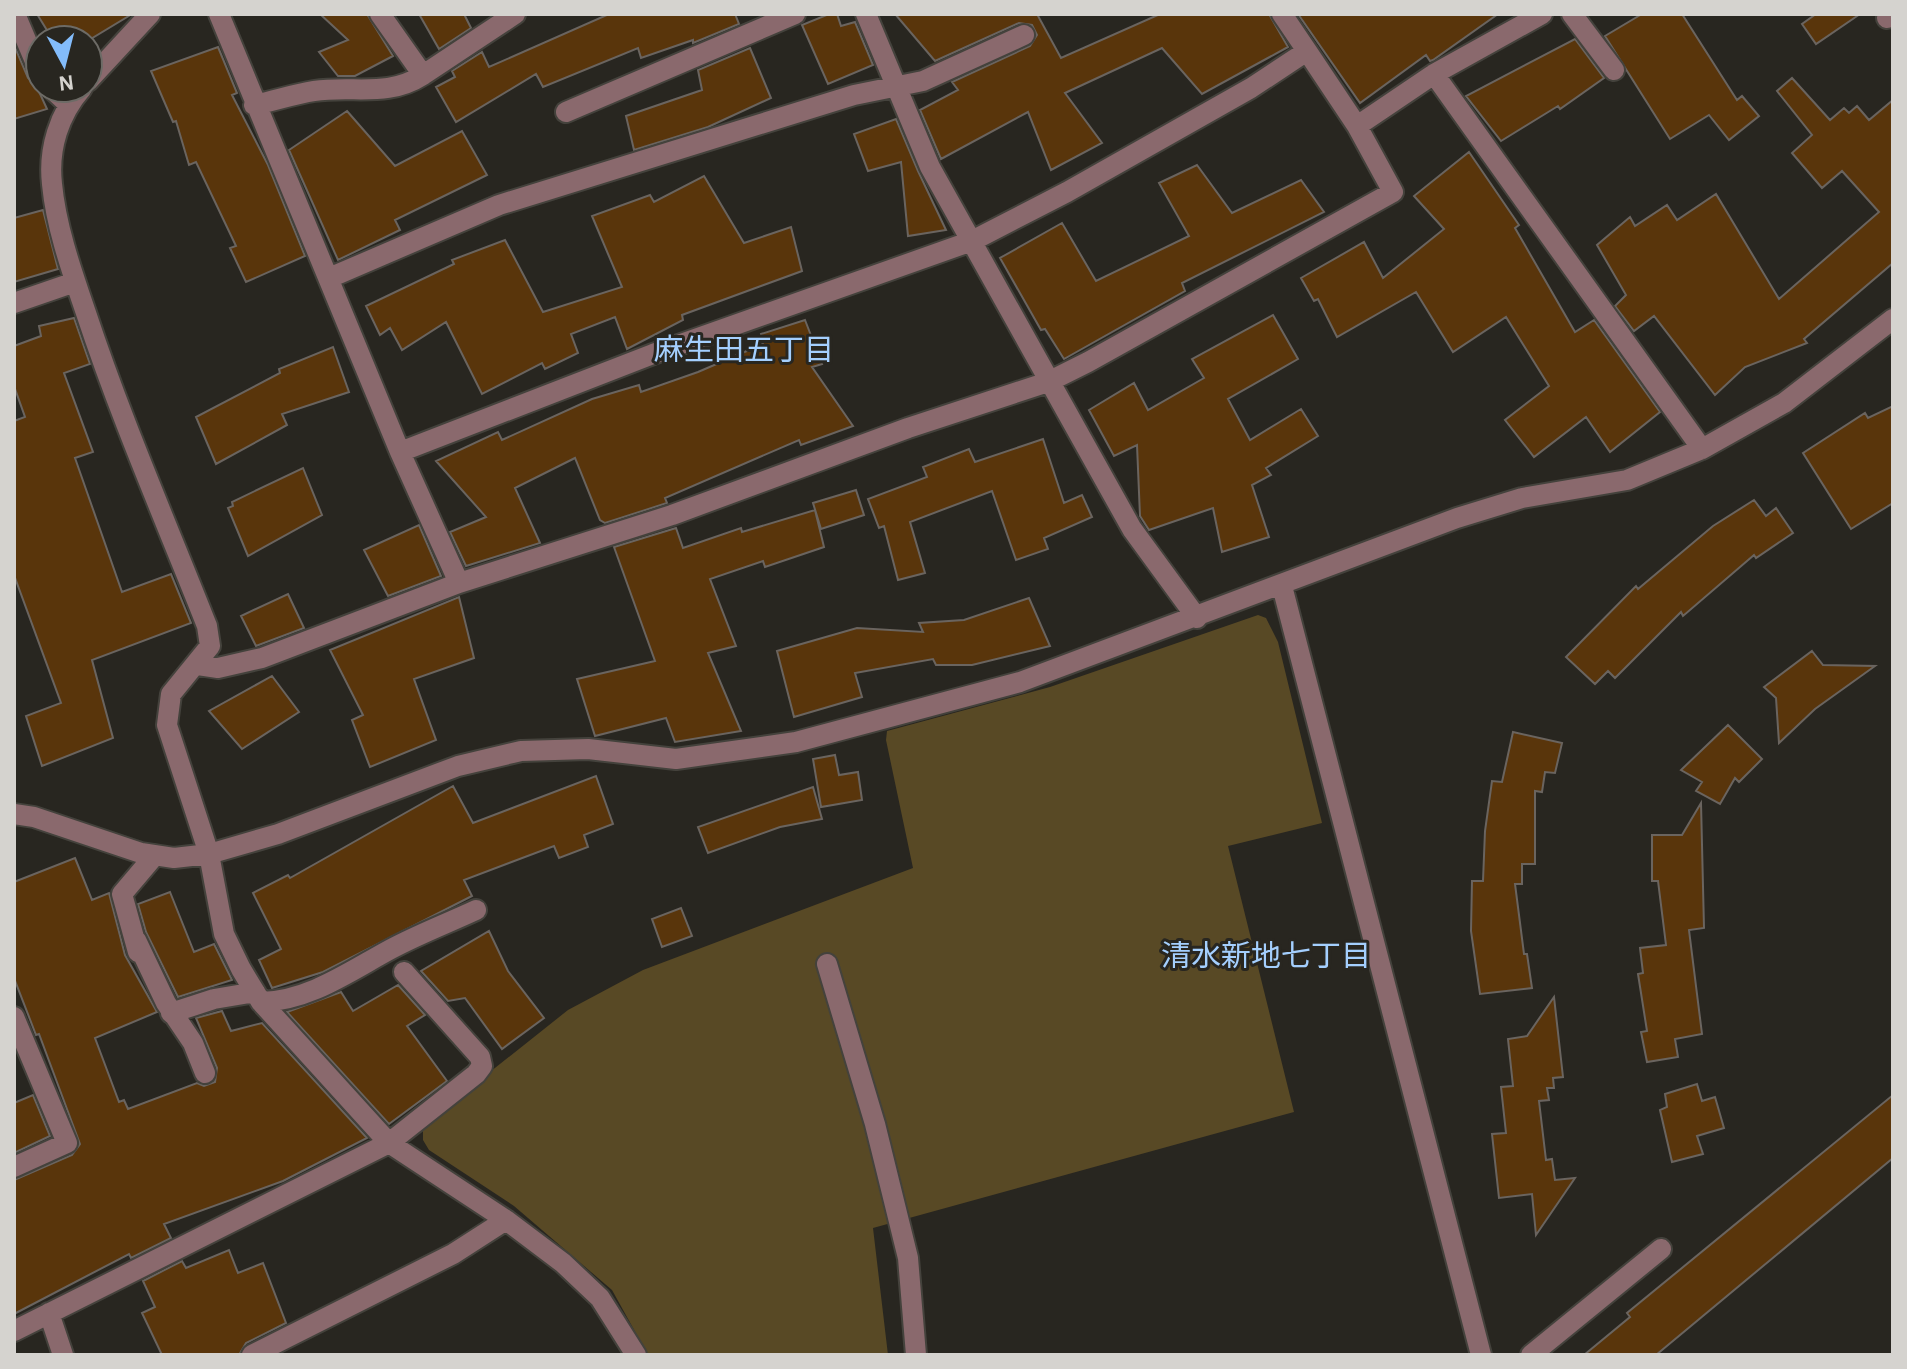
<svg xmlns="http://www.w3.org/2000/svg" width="1907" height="1369" viewBox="0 0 1907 1369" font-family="'Alegreya Sans','Noto Sans JP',sans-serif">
<rect width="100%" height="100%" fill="#282620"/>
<path fill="#584925" d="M1258 615 1266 618 1278 642 1322 823 1228 846 1294 1112 873 1228 888 1355H648L612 1290 514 1206 429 1150 423 1140V1127L432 1118 568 1010 643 970 913 868 886 740 887 731 1050 687Z"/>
<path fill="#59350b" stroke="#6a645f" stroke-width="2" d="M37 14H132L89 40H53Z
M320 14H367L393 56 355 76H338L319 52 348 40Z
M419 14H464L471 28 439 49Z
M609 14H735L739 24 693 43V40L641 58 638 48 543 87 536 74 456 122 436 87 455 77 452 71 482 52 489 67Z
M829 14H837L841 26 855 22 873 65 828 84 802 25Z
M895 14H1037L1061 58 1160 14H1269L1288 47 1202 94 1162 48 1065 93 1102 143 1051 170 1028 112 941 159 920 110 958 90 952 82 1030 46 1037 35 1032 25 1019 23 935 61Z
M1298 14H1498L1433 60 1430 61 1426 55 1360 103Z
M1642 14H1682L1737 100 1742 96 1759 116 1729 140 1709 115 1670 139 1605 36Z
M1816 14H1860L1816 44 1802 24Z
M1575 39 1604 78 1560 109 1558 106 1501 141 1466 96Z
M14 45 28 78 36 85 47 109 14 119Z
M218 47 237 93 232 95 268 165 305 256 246 282 230 248 236 246 196 162 189 165 176 121 173 122 151 71Z
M750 48 771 98 708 127 634 150 626 116 702 90 698 70Z
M1792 78 1830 120 1844 108 1849 113 1857 106 1869 120 1893 100V263L1804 339 1807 343 1745 367 1715 395 1654 316 1634 331 1615 306 1626 295 1597 245 1630 217 1635 226 1667 205 1677 220 1716 194 1779 299 1879 212 1842 171 1822 188 1792 153 1812 135 1777 91Z
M347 111 395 166 462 131 487 175 395 220 400 230 338 260 289 150Z
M896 119 918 171 946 230 908 236 901 162 868 171 854 134Z
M1469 152 1519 225 1515 228 1575 332 1594 320 1660 412 1610 452 1586 417 1534 457 1505 420 1549 386 1506 317 1453 352 1416 292 1337 337 1318 299 1314 301 1301 278 1364 242 1383 278 1444 229 1414 196Z
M1197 165 1232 213 1301 180 1324 212 1182 283 1185 291 1064 359 1045 329 1041 330 1000 258 1062 223 1096 281 1189 236 1159 183Z
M704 176 744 243 791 227 802 271 682 315 683 320 627 349 615 317 571 334 578 353 545 369 542 363 482 394 446 322 402 350 390 328 380 335 366 306 454 264 452 260 505 240 543 312 622 287 592 216 650 195 654 202Z
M43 210 58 269 14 282V218Z
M1273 315 1298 359 1228 399 1250 440 1301 409 1318 436 1266 468 1271 475 1252 485 1269 537 1222 552 1213 508 1149 530 1140 516 1137 445 1114 456 1089 410 1134 383 1148 410 1204 378 1192 359Z
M74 318 90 364 64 373 93 452 75 458 122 592 171 574 191 623 92 660 113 738 42 766 26 716 61 703 14 575V421L25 417 14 386V346L41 336 39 326Z
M805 320 822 364 812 367 853 426 801 445 799 440 665 498 667 503 605 523 600 520 575 458 515 488 540 543 466 566 450 532 486 517 436 461 498 432 502 440 592 399 639 385 641 392 698 372 763 344 761 334Z
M333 347 349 392 282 414 287 425 216 464 196 417 280 373 279 369Z
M1893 406V503L1851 529 1803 453 1865 413 1868 418Z
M1043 439 1064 503 1082 495 1092 517 1044 538 1048 549 1016 560 992 491 910 522 925 573 898 580 884 526 879 528 868 499 927 477 923 467 969 449 975 462Z
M303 468 322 515 248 556 228 508 233 506 232 502Z
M856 490 864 515 821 529 813 503Z
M1754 500 1766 516 1776 508 1793 533 1756 558 1754 555 1683 616 1681 612 1615 678 1608 671 1595 684 1566 657 1636 586 1638 589 1713 526Z
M815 510 824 547 765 567 763 561 710 579 736 646 708 653 741 731 675 742 666 718 595 736 577 679 655 661 614 547 676 528 683 548 741 528 742 532Z
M419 525 441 576 388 596 364 550Z
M288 594 304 628 256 646 241 616Z
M459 597 474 658 414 679 436 740 370 767 352 720 363 715 330 650Z
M1029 598 1050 646 972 665H936L933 659 855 673 862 697 794 717 777 651 857 628 923 632 919 623 964 620Z
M1812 651 1823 665 1875 666 1815 709 1779 743 1776 698 1764 687Z
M272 676 299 712 242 749 209 711Z
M1728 725 1762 759 1739 782 1735 778 1720 804 1696 791 1702 782 1681 770Z
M1513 732 1562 743 1555 773 1545 772 1542 792 1535 791V864H1522V884H1515L1524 954H1527L1532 988 1480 994 1471 931 1472 881H1483L1485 831 1492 781 1502 782Z
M835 755 839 775 858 772 862 800 821 807 813 759Z
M596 776 613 824 584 835 588 847 559 858 554 846 464 880 472 896 323 972 272 988 259 960 281 949 253 893 288 875 290 878 453 786 473 823Z
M813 787 822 819 780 827 708 853 698 827Z
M1701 803 1704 928 1689 930 1702 1034 1675 1039 1678 1057 1647 1062 1641 1032 1647 1031 1638 974 1643 973 1640 948 1666 945 1658 881H1652V835H1682Z
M75 858 92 900 109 893 125 955 157 1012 95 1038 119 1102 124 1100 128 1109 197 1083 204 1086 215 1082 217 1068 196 1018 222 1011 231 1031 262 1023 367 1138 283 1181 164 1224 171 1238 131 1258 129 1254 14 1314V1180L72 1155 80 1144 39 1034 36 1035 14 978V882Z
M170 892 194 952 214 944 232 980 178 997 146 932 138 904Z
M681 908 692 936 662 947 652 919Z
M489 931 508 971 544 1018 502 1049 465 998 448 1001 421 971Z
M398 985 425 1015 407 1026 447 1081 389 1124 287 1012 341 992 353 1011Z
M1554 997 1563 1077 1553 1078 1554 1088H1547L1549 1100 1539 1101 1546 1160 1552 1159 1555 1180 1575 1178 1536 1235 1532 1194 1499 1198 1492 1134 1506 1133 1501 1087 1513 1086 1508 1039 1527 1036Z
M1697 1084 1702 1101 1715 1097 1724 1128 1697 1136 1703 1154 1672 1162 1660 1110 1667 1107 1665 1094Z
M33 1095 50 1136 14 1153V1103Z
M1893 1095V1158L1656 1355H1584L1630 1317 1627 1313Z
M229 1250 238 1273 263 1263 286 1323 246 1343 239 1355H162L142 1313 155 1307 143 1281 182 1261 186 1268Z"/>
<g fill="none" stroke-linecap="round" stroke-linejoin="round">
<g stroke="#44423c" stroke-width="24">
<path id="minor" d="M15 14 40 73
M219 14 400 452 653 354 972 241 1067 192 1251 88 1307 51 1282 14
M380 14 423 75 515 14
M866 14 930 167 1132 529 1197 618
M1572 14 1614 70
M1887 18 1892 14
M1434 74 1702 449
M88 81 150 14
M51 88 68 104
M82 88C59 114 48 149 52 184 56 227 72 272 86 313 121 419 166 522 207 626L210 646 171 694 167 725 209 854 224 934 241 969 261 1002 389 1143 506 1220 563 1263 600 1298 636 1355
M254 105C274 101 294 94 314 91 354 85 387 98 423 75
M566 112 795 14
M1357 126 1434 74 1542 14
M329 278 499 205 854 95 923 81 1024 35
M14 303 75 282
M400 452 459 583
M1282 586 1481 1355
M198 665 218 668 262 658 459 583 672 515 908 428 1048 382 1088 362 1393 192 1357 126 1307 51
M14 814 34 817 141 853 174 858 209 854 278 834 458 766 521 751 588 749 676 759 796 742 1020 682 1457 518 1522 498 1627 480 1702 449 1784 403 1893 319
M136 940 166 1003 193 1043 205 1073
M138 952 122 894 155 855
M827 964 875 1124 908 1258 916 1355
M261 1002C309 1001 350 971 391 949 419 934 448 923 476 910
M171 1013 214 999 255 992
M14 1017 67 1143 14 1167
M49 1313 63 1355
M14 1331 389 1143 476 1074 482 1066 480 1057 404 972
M252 1355 453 1254 506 1220
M1531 1355 1661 1249"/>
</g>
<use href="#minor" stroke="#8a696d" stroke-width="20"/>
</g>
<g text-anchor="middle" stroke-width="6" stroke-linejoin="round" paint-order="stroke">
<g font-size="30" fill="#a4cffe" stroke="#282620">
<text x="744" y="360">麻生田五丁目</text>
<text x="1266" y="966">清水新地七丁目</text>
</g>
</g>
<rect width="1907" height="1369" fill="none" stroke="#d5d3cf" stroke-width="32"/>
<g transform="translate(64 64) rotate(173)"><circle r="38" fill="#282620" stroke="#6d6b66" stroke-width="2"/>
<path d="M0-6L14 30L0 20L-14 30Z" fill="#83bcfb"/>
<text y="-12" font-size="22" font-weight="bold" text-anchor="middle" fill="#d5d3cf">N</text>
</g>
</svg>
